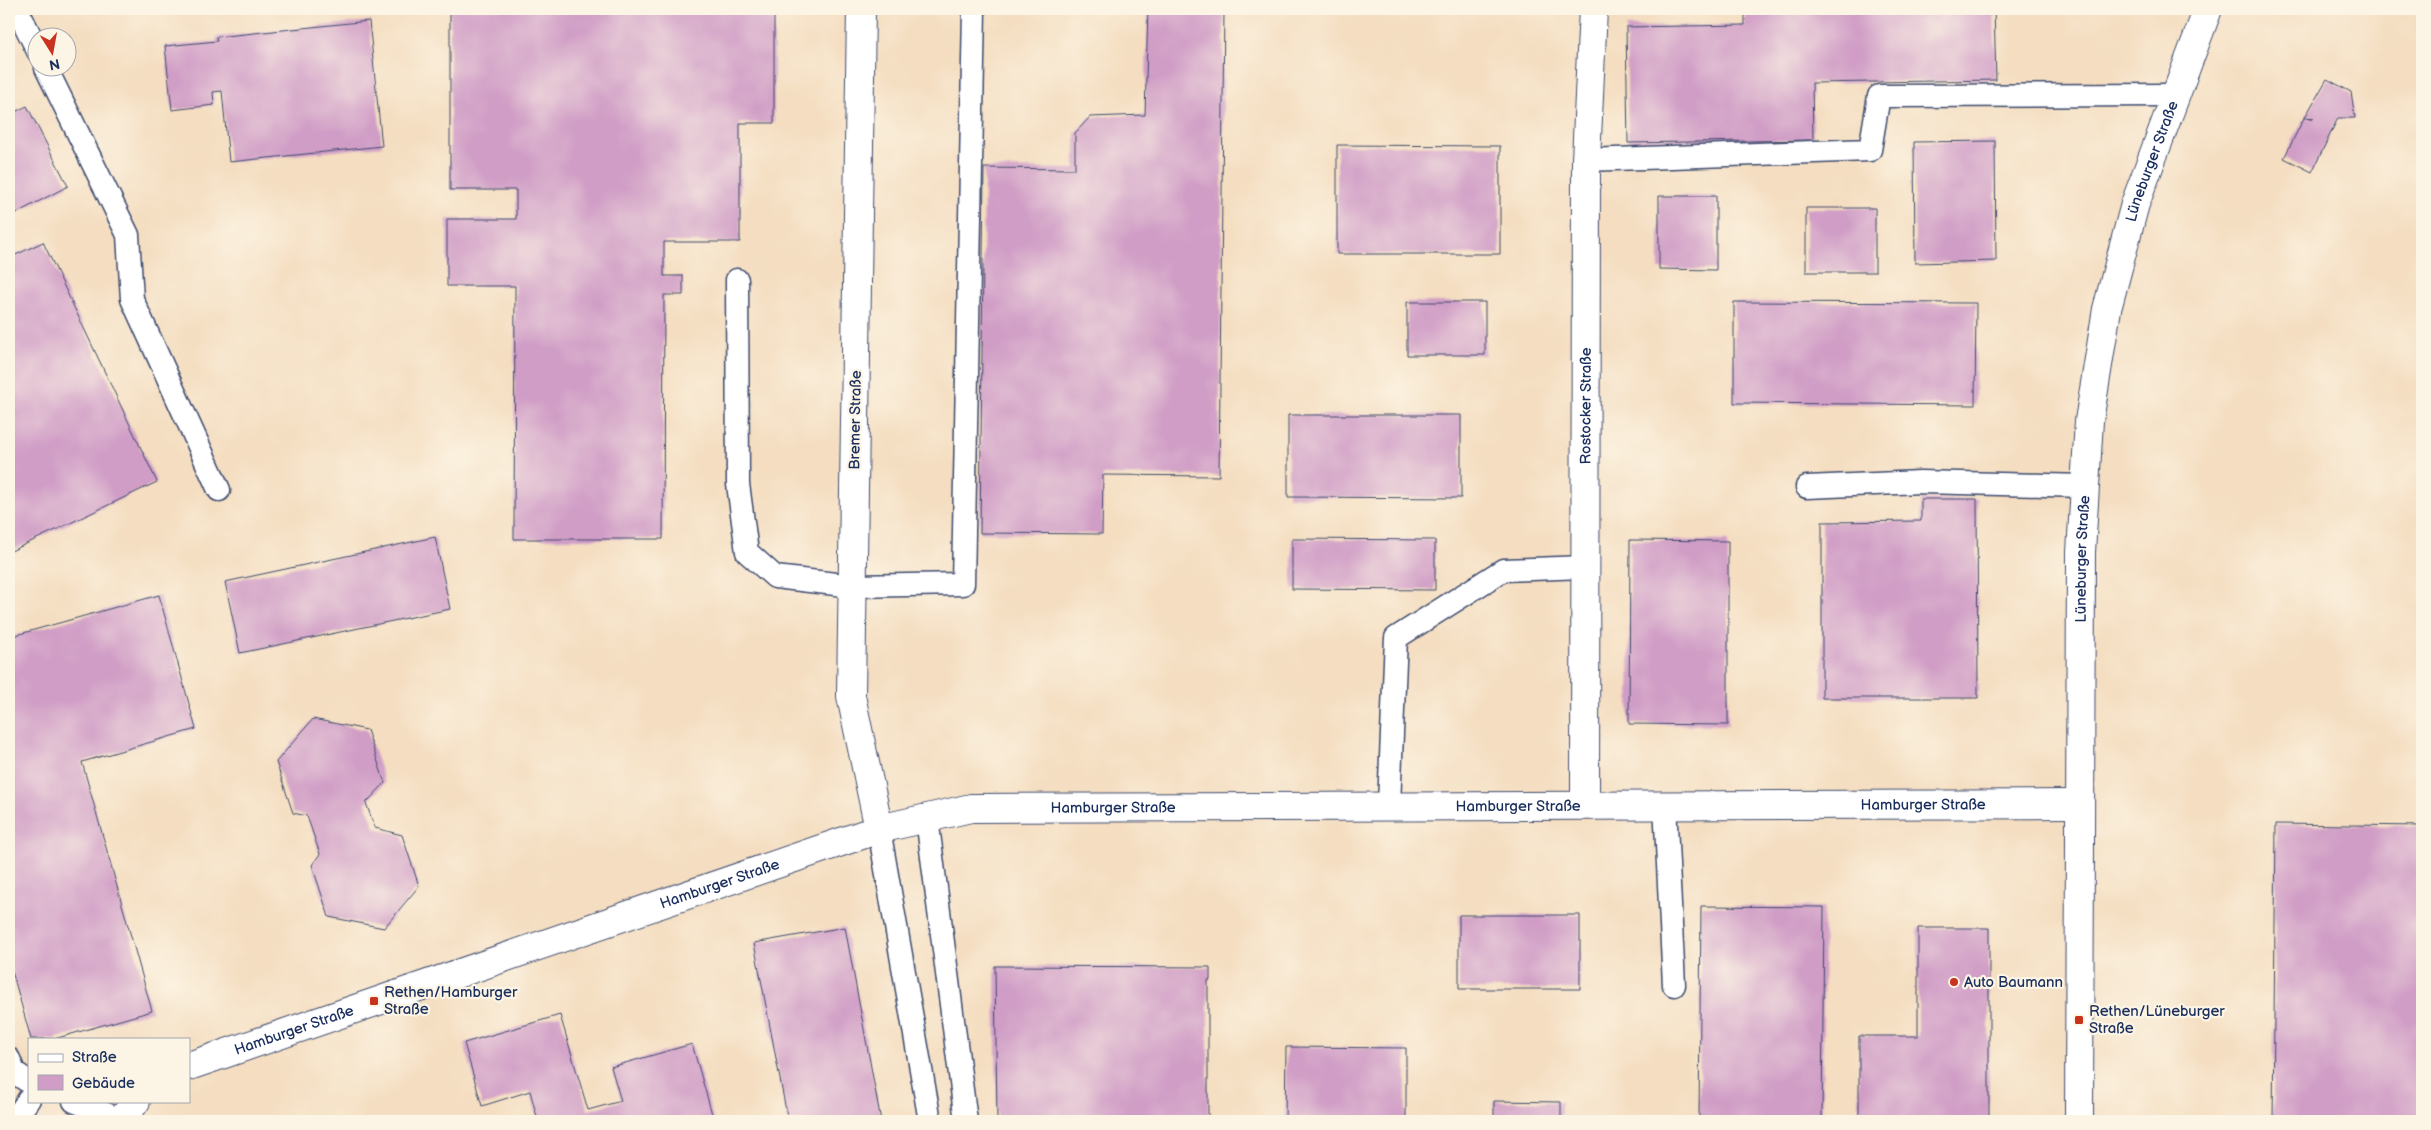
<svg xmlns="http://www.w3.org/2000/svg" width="2431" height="1130" viewBox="0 0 2431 1130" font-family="'Balsamiq Sans',sans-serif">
<rect width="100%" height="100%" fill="#fcf5e5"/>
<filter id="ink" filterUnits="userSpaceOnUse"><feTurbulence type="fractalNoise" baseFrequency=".02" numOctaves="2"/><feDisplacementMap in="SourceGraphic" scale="10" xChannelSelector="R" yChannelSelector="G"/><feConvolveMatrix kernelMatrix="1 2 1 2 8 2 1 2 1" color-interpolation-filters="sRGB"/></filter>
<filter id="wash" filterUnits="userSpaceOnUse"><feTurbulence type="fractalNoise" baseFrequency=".0096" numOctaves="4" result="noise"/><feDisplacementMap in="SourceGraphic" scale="20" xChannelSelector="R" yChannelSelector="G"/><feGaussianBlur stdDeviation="1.12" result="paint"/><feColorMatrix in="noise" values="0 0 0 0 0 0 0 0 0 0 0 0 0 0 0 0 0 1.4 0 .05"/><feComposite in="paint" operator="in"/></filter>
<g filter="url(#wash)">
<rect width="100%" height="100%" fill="#f4ddc0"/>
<g id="blocks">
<path fill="#d09dc6" d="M450 9H774V123H740V242H664V276H683V295H664L663 539H514L515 286H447V219H516V190H450Z
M1148 9H1224L1219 476 1103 475 1102 534 980 533 984 168 1075 169V133L1090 117 1145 115Z
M1745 9H1994L1996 80 1812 83 1813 140 1628 143 1626 27 1745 25Z
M369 21 382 146 229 162 222 91 213 92 214 105 172 110 165 46 217 41 216 37Z
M2327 79 2351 92 2355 118H2338L2312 172 2284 158 2304 118H2314L2305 117Z
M27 106 68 186 9 217V115Z
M1995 141 1996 261 1915 263 1914 142Z
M1337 145 1500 146V254H1337Z
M1659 196H1716V270L1659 269Z
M1806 208H1875V272H1806Z
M43 242 157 482 9 552V258Z
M1407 302H1485V355H1407Z
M1734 302 1976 303 1975 405 1734 403Z
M1288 415H1461V498L1288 497Z
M1921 499H1977L1978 698H1822V522L1921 521Z
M435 537 450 609 240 653 225 582Z
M1292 539 1435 540V590L1292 589Z
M1630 540 1728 541V725L1629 724Z
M159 595 196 729 82 762 152 1011 54 1039H31L9 960V637Z
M313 719 367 730 385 783 366 803 375 828 402 835 419 886 384 928 329 917 312 865 320 854 307 816 293 813 276 762Z
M2276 824 2422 826V1121H2273Z
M1701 906 1824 907 1822 1121H1699Z
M1459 915H1580V989H1459Z
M845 927 881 1121H788L754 943Z
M1918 928H1989V1121H1859V1036H1918Z
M995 966 1210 967V980H1208V1121H997Z
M560 1015 588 1110 621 1101 611 1067 692 1044 714 1121H538L530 1091 482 1106 464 1043Z
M1286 1047 1406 1048V1121H1285Z
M1494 1101 1561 1102V1121H1494Z"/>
</g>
</g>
<g filter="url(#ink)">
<use href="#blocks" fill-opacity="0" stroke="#3c496d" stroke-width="1"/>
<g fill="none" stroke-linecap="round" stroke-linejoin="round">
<g stroke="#3c496d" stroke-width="25">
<path id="lane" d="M17 9 38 51
M46 68 128 235 132 299 219 490
M1586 160 1870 150 1879 96 2175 95
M737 280 738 484 747 552 775 577 853 586 963 584 974 9
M1807 487 1920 482 2085 486
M1665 804 1674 985
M1389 805 1396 638 1503 570 1585 567
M927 818 966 1121
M879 829 930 1121
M9 1059 14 1072 29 1082
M74 1101 121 1120
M14 1121 29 1099"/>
</g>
<g stroke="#3c496d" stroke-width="30">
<g id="street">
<path d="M861 9 851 696 879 829"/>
<path id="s1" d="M1585 804 1586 160 1593 9"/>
<path id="s2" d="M189 1066 879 829 971 808 2080 804"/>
<path d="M121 1121 136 1101"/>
<path id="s3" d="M2079 1121 2081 552 2089 421 2107 309 2135 204 2208 9"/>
</g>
</g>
<use href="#lane" stroke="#fff" stroke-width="22"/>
<use href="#street" stroke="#fff" stroke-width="28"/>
</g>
</g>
<g fill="#c8321e" stroke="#fcf5e5" stroke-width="2">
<circle cx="1954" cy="982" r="5"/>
<rect x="369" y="996" width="10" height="10" rx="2.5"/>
<rect x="2074" y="1015" width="10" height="10" rx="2.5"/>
</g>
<g text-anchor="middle" stroke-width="4.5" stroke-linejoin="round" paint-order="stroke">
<g font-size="15" fill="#1b2f5e" stroke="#fcf5e5">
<text dy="5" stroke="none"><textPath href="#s3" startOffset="968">Lüneburger Straße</textPath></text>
<text dy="5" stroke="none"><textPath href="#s1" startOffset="398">Rostocker Straße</textPath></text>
<text transform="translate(855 420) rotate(-89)" y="5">Bremer Straße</text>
<text dy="5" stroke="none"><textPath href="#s3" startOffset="562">Lüneburger Straße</textPath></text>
<text dy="5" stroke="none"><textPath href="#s2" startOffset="1776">Hamburger Straße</textPath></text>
<text dy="5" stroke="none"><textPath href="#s2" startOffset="1371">Hamburger Straße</textPath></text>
<text dy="5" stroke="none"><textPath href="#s2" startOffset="966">Hamburger Straße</textPath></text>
<text dy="5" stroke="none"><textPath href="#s2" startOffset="561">Hamburger Straße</textPath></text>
<text dy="5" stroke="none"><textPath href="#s2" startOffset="111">Hamburger Straße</textPath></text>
</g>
<g font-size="15" fill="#1b2f5e" stroke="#fcf5e5" text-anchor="start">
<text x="1964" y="987">Auto Baumann</text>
<text x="384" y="997">Rethen/Hamburger<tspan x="384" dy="17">Straße</tspan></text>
<text x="2089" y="1016">Rethen/Lüneburger<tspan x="2089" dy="17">Straße</tspan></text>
</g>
</g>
<rect width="2431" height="1130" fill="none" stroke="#fcf5e5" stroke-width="30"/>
<rect x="28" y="1038" width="162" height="65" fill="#fcf5e5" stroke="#a2a6af"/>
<rect x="38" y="1054" width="25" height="8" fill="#ffffff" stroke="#a2a6af"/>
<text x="72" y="1062" font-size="15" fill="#1b2f5e">Straße</text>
<rect x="38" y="1075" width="25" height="15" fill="#d09dc6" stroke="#a2a6af"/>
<text x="72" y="1088" font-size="15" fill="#1b2f5e">Gebäude</text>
<g transform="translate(52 52) rotate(169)"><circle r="24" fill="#fcf5e5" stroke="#a2a6af"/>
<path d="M0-4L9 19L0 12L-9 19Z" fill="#c8321e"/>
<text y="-8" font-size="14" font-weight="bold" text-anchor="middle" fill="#1b2f5e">N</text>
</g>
</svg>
